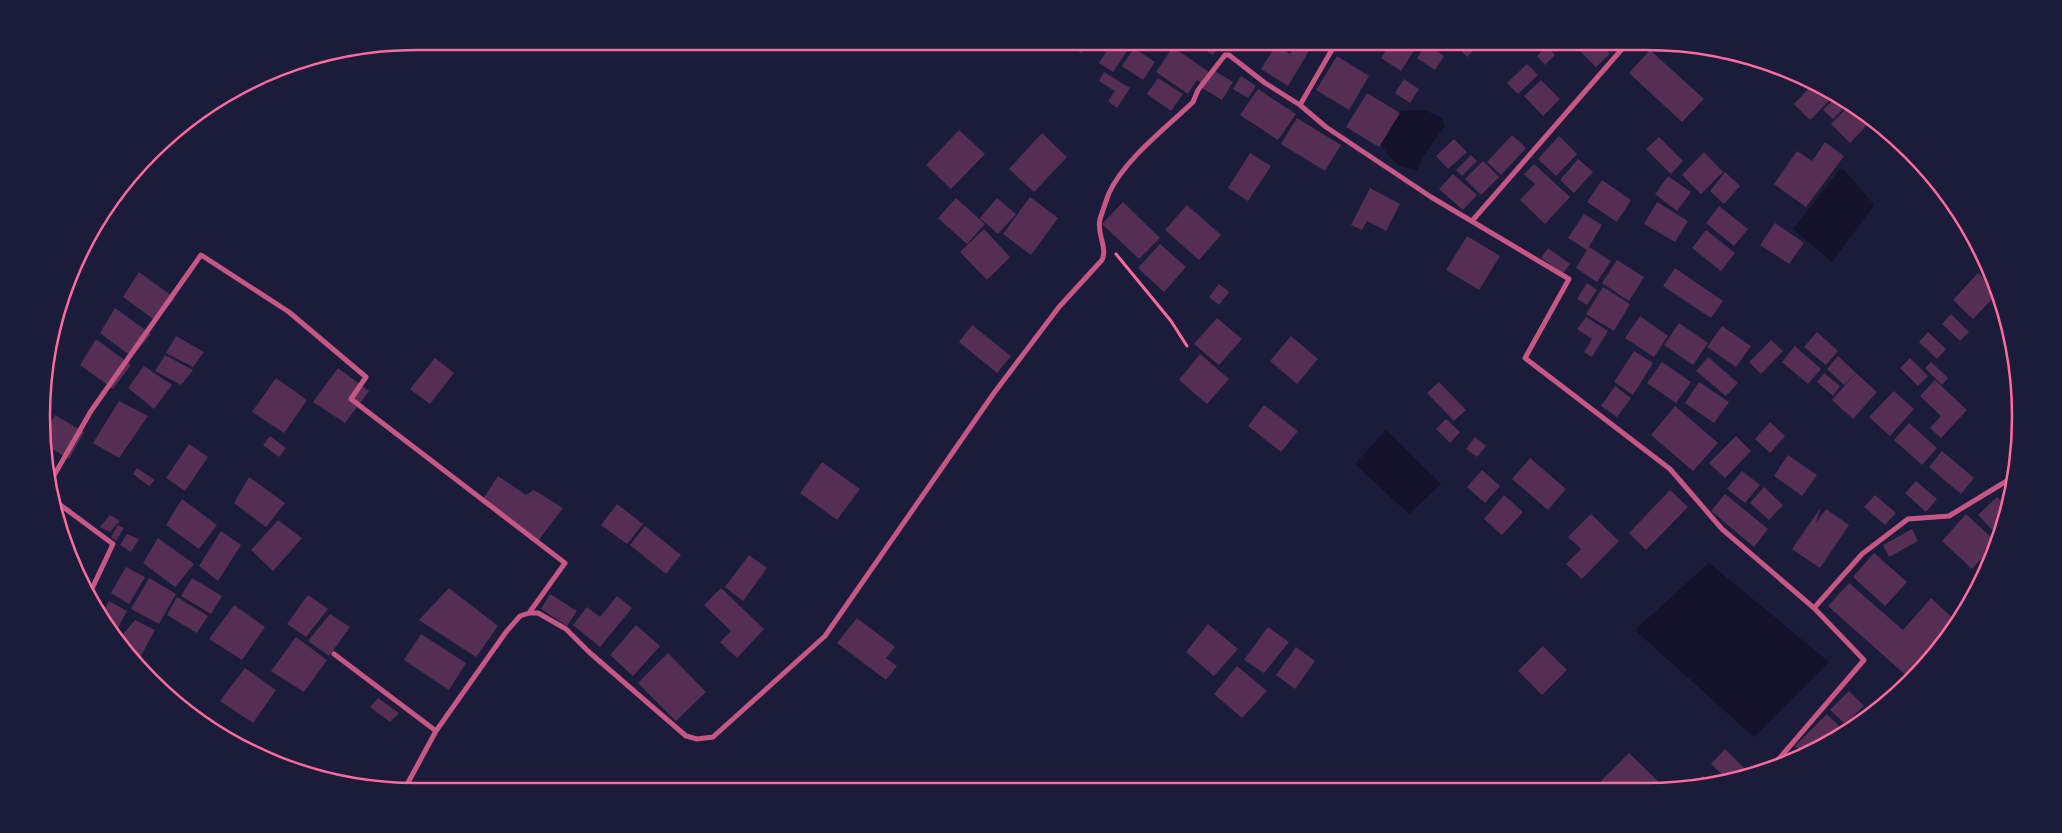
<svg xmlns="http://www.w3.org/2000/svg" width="2062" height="833" viewBox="0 0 2062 833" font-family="'Space Grotesk',sans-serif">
<rect width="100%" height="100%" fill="#1b1b3a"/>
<path fill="#12122b" d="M1424 110 1442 118 1445 126 1424 155 1417 170C1395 167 1390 159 1379 141L1386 115 1403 111Z
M1840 169 1844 170 1874 205 1832 262 1793 229Z
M1386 430 1441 484 1409 514 1355 464Z
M1709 563 1829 662 1754 737 1635 630Z"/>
<path fill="#542f53" d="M1071 41H1089L1081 53 1069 44Z
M1113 41H1128L1132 44 1113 72 1099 63Z
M1192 41H1222L1213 55Z
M1366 41H1388L1382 51Z
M1392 41H1416L1419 43 1401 71 1381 58Z
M1452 41H1473L1478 46 1467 57Z
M1521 41H1541L1531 52Z
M1545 41H1560L1563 44 1555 52Z
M1576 41H1598L1610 54 1596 67 1573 44Z
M1601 41H1622L1611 52Z
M1298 42 1310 49 1288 86 1261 69 1276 45 1290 54Z
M1426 44 1444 56 1435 70 1417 58Z
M1547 46 1555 55 1545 65 1537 56Z
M1173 47 1209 72 1201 83 1197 80 1188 94 1156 72Z
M1134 48 1155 62 1143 80 1122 66Z
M1650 50 1704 99 1682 122 1629 73Z
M1337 56 1369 76 1349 110 1316 90Z
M1527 64 1538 75 1518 94 1507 83Z
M1213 70 1233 82 1222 100 1202 88Z
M1104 72 1130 88 1117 108 1108 101 1115 91 1099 81Z
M1241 76 1256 86 1248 98 1233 89Z
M1158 78 1183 94 1171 111 1147 94Z
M1404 79 1419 89 1410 103 1395 93Z
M1541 80 1560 99 1543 116 1524 96Z
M1814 83 1822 86 1833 97 1810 120 1794 104Z
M1258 89 1296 114 1278 140 1240 115Z
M1367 93 1400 113 1379 147 1346 127Z
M1836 97 1846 106 1833 119 1823 110Z
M1848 107 1867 125 1850 143 1831 124Z
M1297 118 1341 145 1325 171 1281 144Z
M959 130 985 154 951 189 926 165Z
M1042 133 1067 157 1034 192 1009 169Z
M1512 135 1526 148 1501 175 1487 162Z
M1559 136 1577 154 1556 176 1538 159Z
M1659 137 1683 161 1671 174 1646 149Z
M1454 139 1467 152 1448 169 1436 156Z
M1825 142 1844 156 1806 207 1774 184 1797 151 1812 161Z
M1704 152 1723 172 1701 194 1682 175Z
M1250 153 1271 166 1248 201 1228 188Z
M1471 155 1477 161 1462 176 1456 170Z
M1578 159 1593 172 1574 193 1560 180Z
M1483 161 1499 177 1481 195 1465 179Z
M1534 164 1570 197 1545 224 1520 200 1535 184 1524 174Z
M1725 172 1740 186 1724 204 1710 191Z
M1453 174 1477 195 1463 210 1439 189Z
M1668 176 1691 192 1677 211 1655 194Z
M1602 180 1631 200 1617 222 1587 202Z
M1370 188 1400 204 1386 231 1367 221 1362 230 1351 225Z
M1030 197 1058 218 1031 255 1003 234Z
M956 198 985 224 967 244 938 218Z
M997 198 1016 214 998 234 980 218Z
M1123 202 1160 238 1139 259 1102 224Z
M1657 202 1688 221 1675 242 1644 224Z
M1187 205 1221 235 1199 260 1165 230Z
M1719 206 1748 229 1734 246 1706 223Z
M1584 214 1602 225 1587 250 1568 238Z
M1775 223 1804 243 1789 264 1760 245Z
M984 229 1010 257 987 280 960 252Z
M1706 230 1735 253 1721 271 1692 248Z
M1467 236 1500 256 1479 290 1446 270Z
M1160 244 1186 267 1164 292 1138 268Z
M1589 247 1611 261 1597 282 1576 268Z
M1548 248 1570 264 1563 273 1541 258Z
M1617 260 1644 277 1629 301 1602 283Z
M1675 268 1723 301 1711 318 1663 286Z
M139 272 175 298 156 321 123 297Z
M1978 273 1998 293 1973 319 1953 300Z
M1587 283 1597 290 1587 305 1577 299Z
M1219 284 1229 292 1219 305 1209 297Z
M1603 287 1630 304 1614 331 1586 314Z
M115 308 151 334 132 357 100 333Z
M1951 314 1969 332 1960 341 1942 324Z
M1640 316 1668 336 1654 357 1625 338Z
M1586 317 1608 331 1592 357 1584 352 1592 339 1577 329Z
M1217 318 1242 339 1219 365 1194 344Z
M1679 323 1708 343 1693 365 1664 345Z
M972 325 1011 356 997 373 959 342Z
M1722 326 1751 346 1736 367 1707 347Z
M1817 332 1838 351 1826 365 1804 347Z
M1928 332 1946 349 1937 359 1919 342Z
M176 336 204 352 193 367 166 353Z
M1291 336 1318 359 1297 384 1270 361Z
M96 339 131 365 113 389 80 365Z
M1771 340 1783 351 1761 374 1749 362Z
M1795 346 1821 369 1808 384 1782 362Z
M1634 351 1653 363 1633 395 1614 382Z
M1200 354 1229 379 1207 404 1179 380Z
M165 355 193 370 181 385 155 371Z
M1838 356 1856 373 1844 385 1827 369Z
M1708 357 1738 383 1726 396 1696 371Z
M435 358 454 373 430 404 410 389Z
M1910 358 1928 376 1918 386 1900 368Z
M1662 362 1691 382 1676 403 1647 383Z
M1931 362 1948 378 1942 385 1925 368Z
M144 366 172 385 154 409 128 388Z
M338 368 369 391 345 423 313 402Z
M1824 373 1840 386 1833 396 1817 382Z
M1856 373 1877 392 1853 419 1832 400Z
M276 378 307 400 284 433 252 412Z
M1935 380 1967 410 1941 438 1930 428 1941 416 1920 396Z
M1439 382 1466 410 1454 421 1427 393Z
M1699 382 1729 402 1714 423 1685 403Z
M1615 386 1631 398 1617 417 1601 406Z
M1894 391 1914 409 1890 436 1869 417Z
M119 401 148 416 119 458 93 443Z
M1264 405 1298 431 1281 452 1248 426Z
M1675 406 1718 443 1693 471 1651 435Z
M55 415 84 432 69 459 47 446V430Z
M1446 419 1460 432 1450 443 1436 429Z
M1770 422 1785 436 1770 453 1755 439Z
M1909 423 1937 448 1922 465 1894 440Z
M270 436 286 448 279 457 263 445Z
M1736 436 1751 451 1725 478 1709 463Z
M1475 437 1486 446 1477 457 1466 449Z
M189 444 208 457 185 491 166 478Z
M1942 451 1974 478 1961 494 1929 467Z
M1788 455 1817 475 1802 496 1774 476Z
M1530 458 1566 489 1548 510 1512 479Z
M822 462 860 489 837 520 800 493Z
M137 468 155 480 149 486 133 474Z
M1482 470 1500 486 1485 503 1467 487Z
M1742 471 1760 485 1745 503 1727 489Z
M498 476 526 495 534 490 563 508 538 541 481 502Z
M249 477 285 503 266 527 234 503Z
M1916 481 1937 499 1926 512 1905 493Z
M1764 487 1783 505 1769 520 1750 503Z
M1670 490 1688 507 1646 550 1629 533Z
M1725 494 1768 529 1754 547 1711 511Z
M1504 495 1523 512 1502 535 1484 519Z
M1875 495 1896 513 1885 525 1864 507Z
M1997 497 2008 508 2000 538 1978 515Z
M182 499 217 525 199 549 166 525Z
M617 504 643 524 627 544 601 525Z
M1821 507 1816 523 1826 509 1849 525 1820 568 1792 549Z
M1591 514 1619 541 1582 579 1566 564 1581 549 1568 537Z
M1966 514 1996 542 1972 569 1942 541Z
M110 515 120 521 110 532 100 527Z
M278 520 302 538 273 571 251 550Z
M118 525 124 528 116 541 111 537Z
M645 526 681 555 666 574 630 545Z
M1912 529 1918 541 1889 557 1883 545Z
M221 531 241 545 218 581 199 566Z
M127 534 139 539 131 552 120 545Z
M158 538 194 564 175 587 143 563Z
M1874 553 1907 582 1885 606 1853 577Z
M749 555 767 568 743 601 725 587Z
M126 567 145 577 129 604 111 593Z
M149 578 176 594 159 624 131 609Z
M192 578 222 596 211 614 181 596Z
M1849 583 1903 630 1931 598 1957 622 1910 679 1828 606Z
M449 588 498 626 476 657 419 620Z
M721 588 764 629 737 658 720 642 731 631 704 605Z
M1973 593V594L1962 615 1957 610Z
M550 594 577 611 567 626 541 609Z
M308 595 328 609 306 637 287 624Z
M617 596 632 608 600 647 573 625 587 607 600 617Z
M177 597 208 616 197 633 167 615Z
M109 601 127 611 114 635 104 625 100 617Z
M234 605 265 627 242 660 209 639Z
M330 614 350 627 329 656 308 641Z
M857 618 895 647 886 658 897 666 886 680 837 643Z
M135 620 155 630 138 661 118 640Z
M1208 624 1238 649 1214 676 1186 652Z
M636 625 660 646 633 676 610 655Z
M1268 627 1289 642 1264 673 1244 660Z
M421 634 466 663 449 690 404 660Z
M296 637 327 660 304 692 271 671Z
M1543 646 1567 670 1542 695 1518 671Z
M1296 647 1315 661 1295 689 1276 675Z
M668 653 706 692 676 721 638 683Z
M1237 666 1267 691 1242 718 1214 694Z
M245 668 276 690 253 723 220 701Z
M1849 691 1864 706 1845 724 1830 710Z
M378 698 399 713 390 722 370 707Z
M1878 702 1882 706 1866 716 1865 715Z
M1827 714 1839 726 1821 743 1803 754 1795 746Z
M1725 749 1746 770 1740 776 1728 780 1711 764Z
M1629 753 1666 789H1609L1601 781Z
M1792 754 1796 759 1780 766Z
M1703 776 1711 784 1692 789Z"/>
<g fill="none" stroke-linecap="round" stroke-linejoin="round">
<path stroke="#ff6b9d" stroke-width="3" d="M1116 254 1171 321 1187 346"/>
<path stroke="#c65784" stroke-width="5" d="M1300 105 1337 41
M1472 221 1629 41
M48 486 91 411 201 255 289 312 366 377 351 399 565 563 529 613
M51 498 113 544 89 595
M1814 608 1862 554 1908 519 1949 516 2015 476
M334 654 436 731
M404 790 436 731 506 632 520 616 529 613H538L566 629 589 652 686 736 697 739 713 737 825 636 994 393 1059 307 1102 260C1108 247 1096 233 1100 219 1103 210 1106 201 1109 193 1125 159 1166 128 1193 102L1198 90 1225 55H1229L1265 83 1300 105 1326 127 1431 197 1569 279 1525 358 1670 469 1722 529 1814 608 1864 660 1771 768"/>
</g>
<path d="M0 0H2062V833H0ZM416 50H1646A366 366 0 0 1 2012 416V417A366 366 0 0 1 1646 783H416A366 366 0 0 1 50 417V416A366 366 0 0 1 416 50Z" fill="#1b1b3a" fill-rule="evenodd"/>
<path fill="none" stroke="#ff6b9d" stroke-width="2.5" d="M416 50H1646A366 366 0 0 1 2012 416V417A366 366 0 0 1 1646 783H416A366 366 0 0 1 50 417V416A366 366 0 0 1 416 50Z"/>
</svg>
